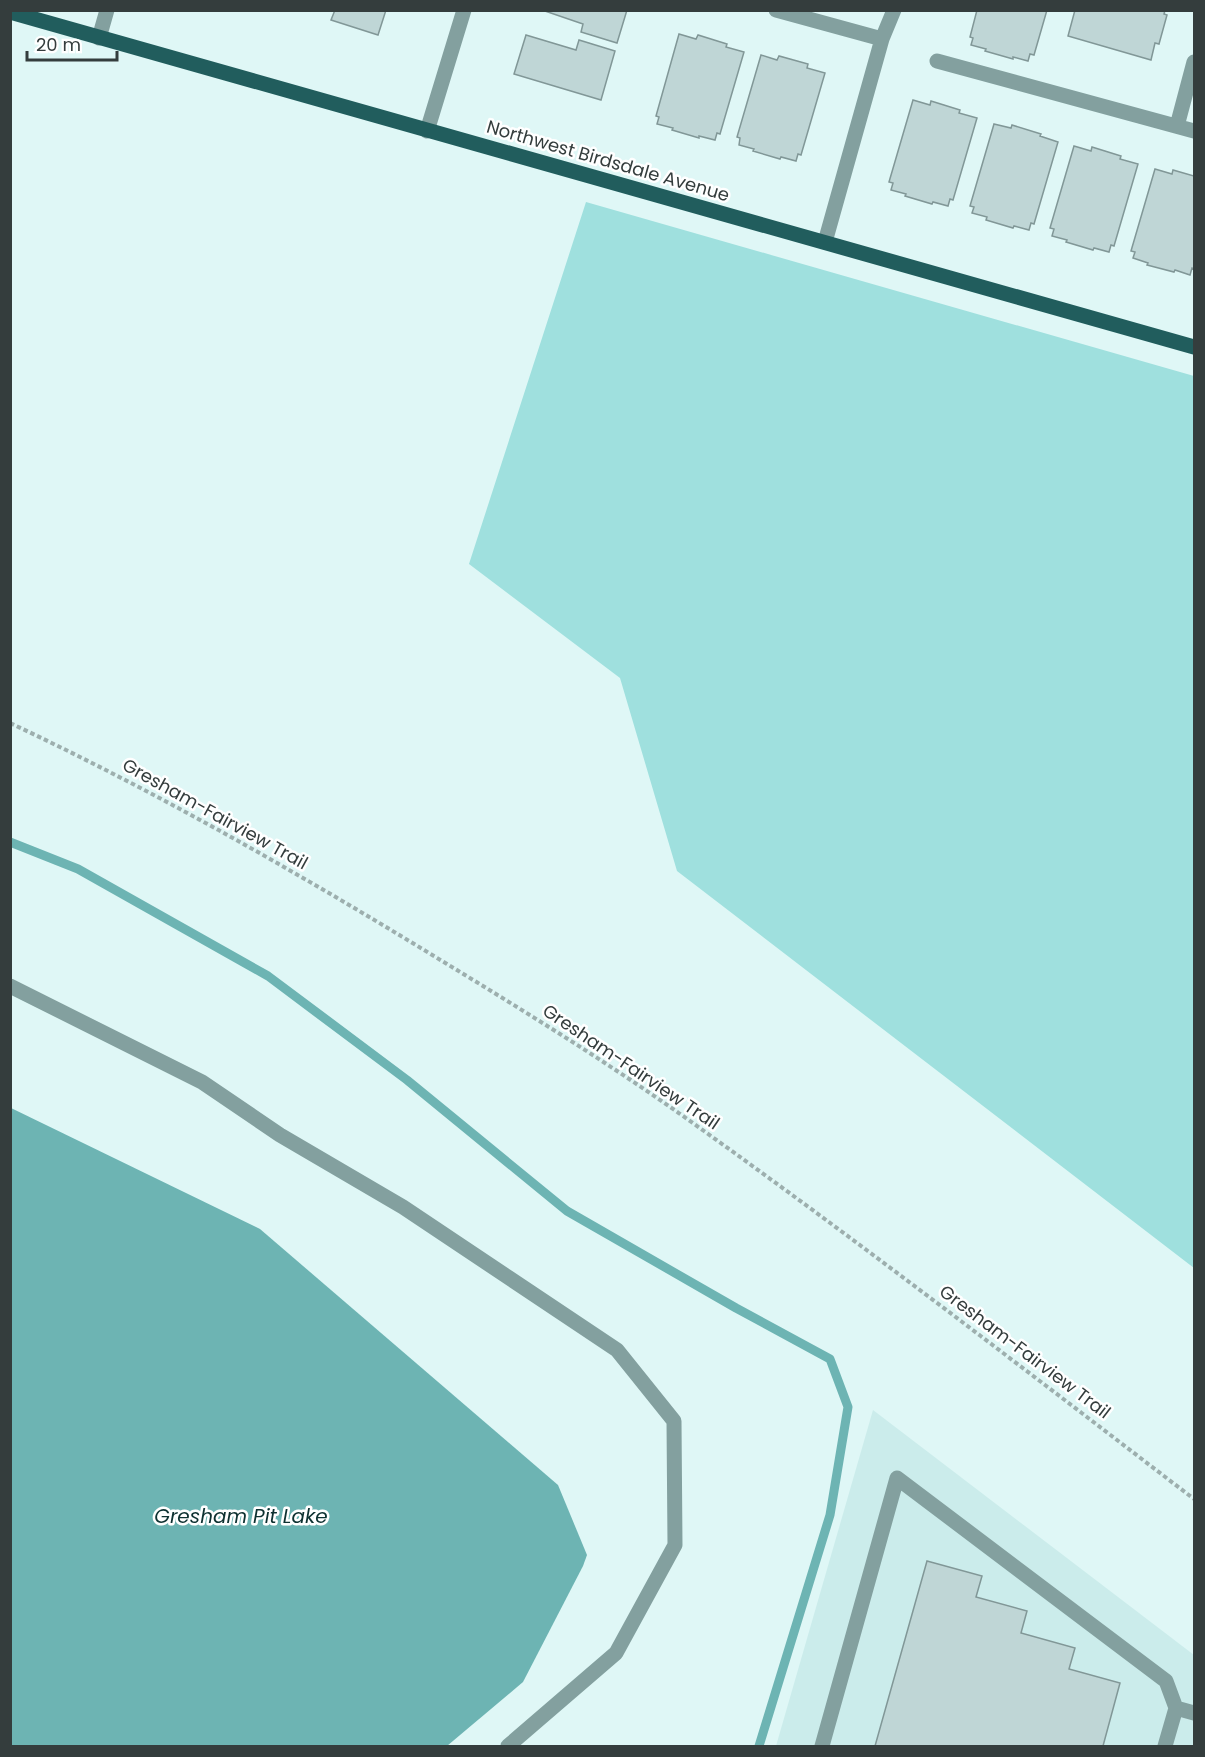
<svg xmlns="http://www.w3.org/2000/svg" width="1205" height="1757" viewBox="0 0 1205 1757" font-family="Poppins,sans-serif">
<rect width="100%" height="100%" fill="#dff7f6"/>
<path fill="#cbeceb" d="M873 1410 1194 1655V1746H776Z"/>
<path fill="#9fe0de" d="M586 202 1194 376V1268L677 871 620 678 469 564Z"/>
<path fill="#6db4b3" d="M11 1108 260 1229 558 1485 587 1555 583 1566 523 1682 447 1746H11Z"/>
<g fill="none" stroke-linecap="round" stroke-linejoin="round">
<path stroke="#6db4b3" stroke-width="9" d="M10 842 78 869 268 976 407 1080 567 1211 736 1308 830 1359 848 1407 830 1515 759 1746"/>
</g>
<path fill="#bfd6d6" stroke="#819797" stroke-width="1.5" d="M335 10H386L378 35 331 20Z
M542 10H627L617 43 581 32 583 24Z
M977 10H1047L1034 55 1030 54 1028 61 1013 57V59L985 51 986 49 971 45 973 38 970 37Z
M1075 10H1165L1164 14 1167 15 1159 44 1155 43 1151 60 1068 36Z
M679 34 696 39 698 35 727 44 726 47 744 52 720 134 717 133 715 140 699 136V138L672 130 673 128 657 124 659 117 656 116Z
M526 35 576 50 579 40 615 51 601 100 514 74Z
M761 55 777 60 779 56 808 64 807 68 825 73 801 155 798 154 796 161 781 157 780 159 753 151 754 149 739 145 740 138 737 137Z
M913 100 930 105 931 101 960 110 959 113 977 118 953 200 950 199 948 206 933 202 932 204 905 196 906 194 891 190 893 183 889 182Z
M994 124 1011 128 1012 125 1041 134 1040 136 1058 142 1034 224 1031 223 1029 230 1014 226 1013 228 986 220 987 217 972 213 974 207 970 206Z
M1074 146 1091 151 1092 147 1121 156 1120 159 1138 164 1114 246 1111 245 1109 252 1094 248 1093 250 1066 242 1067 240 1052 236 1054 229 1050 228Z
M1155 169 1172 174 1173 170 1194 176V269L1192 268 1190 275 1175 270 1174 272 1147 265 1148 263 1133 258 1135 252 1131 251Z
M927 1561 982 1576 976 1597 1027 1611 1021 1633 1075 1648 1069 1669 1120 1683 1103 1746H875Z"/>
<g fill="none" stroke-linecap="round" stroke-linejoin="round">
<path stroke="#9dafae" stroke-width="4" stroke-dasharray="4.5 3" stroke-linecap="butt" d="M10 723C161 794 305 877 447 964 534 1017 621 1071 704 1131 870 1250 1032 1375 1194 1499"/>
<path stroke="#83a09f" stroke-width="15" d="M776 10 882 39
M99 38 107 10
M937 61 1194 131
M1177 126 1194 62
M427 131 464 10
M825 242 882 39 894 10
M10 986 202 1082 280 1135 403 1207 617 1350 674 1421 675 1545 616 1653 508 1746
M822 1746 897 1478 1166 1681 1176 1708 1194 1713
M1165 1746 1176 1708"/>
<path stroke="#215d5d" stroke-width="15" d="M10 12 1194 347"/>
</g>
<g text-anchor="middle" stroke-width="5" stroke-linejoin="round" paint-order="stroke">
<g font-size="18" fill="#343d3d" stroke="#fff">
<text transform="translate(608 161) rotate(16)" y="6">Northwest Birdsdale Avenue</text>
<text transform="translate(215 814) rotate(29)" y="6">Gresham-Fairview Trail</text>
<text transform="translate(631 1067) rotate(34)" y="6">Gresham-Fairview Trail</text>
<text transform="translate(1025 1352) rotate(37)" y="6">Gresham-Fairview Trail</text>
</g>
<g font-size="20" font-style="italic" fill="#0d3131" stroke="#fff">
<text x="241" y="1523">Gresham Pit Lake</text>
</g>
</g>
<rect width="1205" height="1757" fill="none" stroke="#343d3d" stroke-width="24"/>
<path d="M27 51v9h90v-9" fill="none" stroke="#343d3d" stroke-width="3"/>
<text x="36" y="51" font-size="18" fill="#343d3d" stroke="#ffffff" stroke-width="4.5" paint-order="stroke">20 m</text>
</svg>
